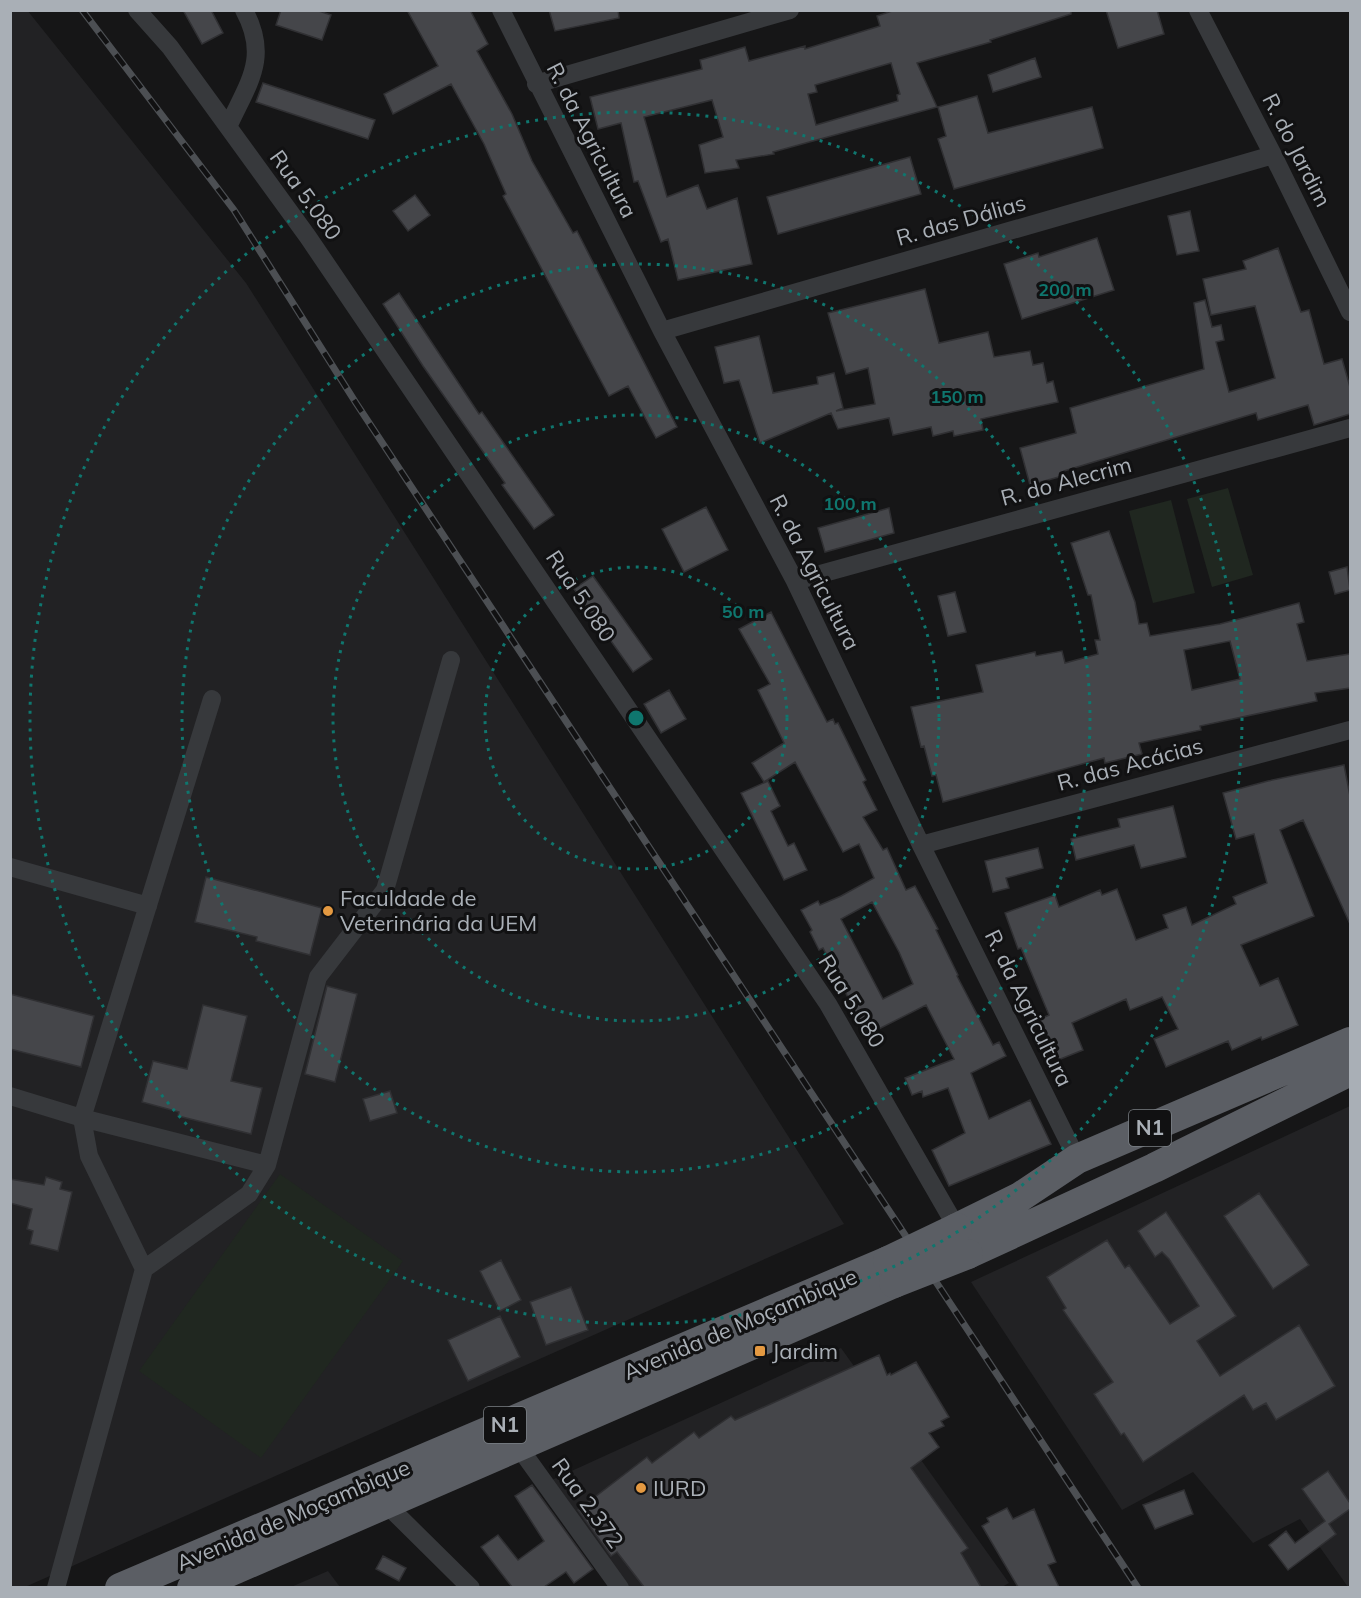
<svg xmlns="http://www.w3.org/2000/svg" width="1361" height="1598" viewBox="0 0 1361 1598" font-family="Mulish,sans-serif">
<rect width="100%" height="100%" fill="#161617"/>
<path fill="#222224" d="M27 10 246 283 844 1224 25 1587 11 1588 10 11Z
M1350 1106V1587H1348L1300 1519 1253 1543 1193 1472 1122 1510 971 1282Z
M841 1348 1009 1583 1000 1588 618 1587 543 1484Z
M328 1571 340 1587H291Z"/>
<path fill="#202720" d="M1228 488 1253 575 1212 587 1187 499Z
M1171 500 1195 593 1153 603 1129 511Z
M280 1174 403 1261 261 1458 139 1371Z"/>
<path fill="#45464a" stroke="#303033" stroke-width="1.5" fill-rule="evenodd" d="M183 10H211L223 33 202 44Z
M281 10H316L331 15 322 40 276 25Z
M407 10H470L488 44 477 51 512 114 532 161 573 233 577 231 677 427 656 438 628 386 609 396 503 196 506 194 484 144 451 84 393 114 384 94 438 66Z
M549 10H618L619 18 555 31Z
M895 10H1071V14L990 40 991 42 917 63 937 107 773 152 774 154 736 160 739 168 705 173 699 145 723 137 712 100 644 117 667 197 698 185 707 209 737 198 752 264 678 280 668 239 661 242 638 181 634 182 621 123 598 129 590 97 702 69 700 60 745 47 749 61 805 46V49L880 26 877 16ZM891 63 900 94 897 95 898 101 816 125 808 94 817 92 815 85Z
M1106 10H1157L1164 34 1118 48Z
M1035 58 1041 77 993 92 988 75Z
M263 83 375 120 368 139 256 102Z
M977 96 988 133 1092 107 1103 148 954 189 938 139 946 136 938 107Z
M910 157 921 194 778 234 767 197Z
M415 195 430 215 408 231 393 211Z
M1190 211 1199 251 1177 255 1168 216Z
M1097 238 1114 290 1022 319 1004 264 1038 253 1039 257Z
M1278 248 1301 312 1309 310 1324 364 1342 359 1350 387V414L1314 425 1308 405 1258 420 1256 413 1064 471 1066 475 1030 485 1020 448 1076 433 1070 408 1204 369 1194 303 1205 300 1212 327 1221 325 1224 340 1216 342 1229 392 1275 378 1255 306 1211 315 1203 279 1246 269 1243 261Z
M925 289 939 343 988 332 994 357 1030 351 1033 365 1043 363 1047 383 1053 381 1058 402 981 419 983 430 954 436 953 431 933 436 931 427 893 435 889 418 838 429 831 413 760 443 739 380 724 383 715 347 759 336 773 393 818 384 817 377 834 373 843 408 836 411 875 404 868 368 846 374 828 313Z
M399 293 479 414 482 412 554 515 534 529 502 485 505 483 423 366 383 304Z
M706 507 728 550 684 572 662 529Z
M889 508 894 533 825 552 818 528Z
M1109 531 1135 602 1139 624 1147 623 1150 636 1220 624 1299 603 1304 622 1297 624 1307 661 1350 654V688L1315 693 1317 701 1200 726 1201 730 1139 743 1142 754 1105 763 1104 758 943 802 936 775 932 776 924 746 921 747 911 707 983 692 976 665 1035 652 1036 656 1062 651 1065 663 1098 654 1095 640H1100L1091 595H1088L1071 543ZM1230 641 1240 679 1192 690 1184 650Z
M1347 567 1350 590 1335 594 1329 572Z
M593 576 652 659 633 672 574 589Z
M955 592 966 632 948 636 938 596Z
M771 612 827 722 833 719 835 724 838 723 866 780 863 782 877 810 863 817 883 850 887 848 906 890 915 886 938 929 936 930 958 975 957 976 993 1045 999 1042 1006 1056 971 1073 989 1119 1030 1100 1051 1144 949 1186 932 1150 965 1133 948 1088 923 1097 922 1091 912 1095 905 1078 954 1059 926 1005 867 1035 823 948 819 950 810 932 812 930 801 910 818 901 820 905 841 896 874 878 859 844 843 852 795 762 764 782 752 763 784 743 758 690 770 684 739 629ZM872 902 899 952 913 984 883 999 841 919Z
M669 690 686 719 661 733 644 704Z
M1344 765 1350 796V924L1303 820 1280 830 1314 916 1241 945 1260 986 1278 978 1298 1025 1262 1040 1261 1037 1232 1050 1228 1041 1166 1067 1154 1039 1178 1029 1162 997 1130 1010 1126 999 1072 1023 1083 1050 1053 1062 1036 1021 1049 1015 1021 948 1018 949 1005 913 1055 895 1059 907 1100 890 1102 895 1117 889 1136 940 1168 928 1163 915 1186 907 1192 925 1236 904 1233 897 1267 883 1254 834 1236 839 1223 793 1268 781Z
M768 781 780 806 771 811 788 846 794 843 807 870 784 880 741 793Z
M1173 806 1186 857 1141 868 1134 845 1076 860 1071 839 1120 827 1118 819Z
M1038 848 1043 868 1006 878 1009 888 993 892 985 861Z
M206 877 322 908 310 955 256 941 257 937 195 922Z
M327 986 357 994 335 1082 305 1074Z
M10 994 94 1016 81 1067 10 1049Z
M203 1005 247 1016 231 1081 262 1088 251 1134 178 1116 179 1112 142 1102 153 1061 187 1069Z
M390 1091 397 1113 370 1121 363 1099Z
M46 1177 62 1182 60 1189 72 1192 58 1251 30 1244 33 1231 27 1229 32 1209 10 1203V1179L44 1185Z
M1259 1193 1309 1265 1273 1289 1224 1216Z
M1166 1212 1236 1316 1197 1341 1220 1376 1299 1325 1335 1386 1276 1420 1266 1403 1253 1410 1244 1395 1143 1462 1124 1433 1121 1435 1094 1394 1113 1382 1063 1310 1066 1308 1047 1277 1107 1240 1125 1268 1129 1265 1170 1324 1199 1306 1169 1259 1162 1252 1155 1257 1138 1231Z
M501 1260 521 1300 500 1311 480 1271Z
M571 1287 588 1330 546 1345 530 1302Z
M500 1316 520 1357 468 1381 448 1340Z
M879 1355 887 1375 890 1373 891 1375 916 1362 949 1417 941 1421 944 1426 929 1433 939 1447 911 1468 968 1548 961 1553 981 1587H644L617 1552 611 1556 578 1510 647 1457 652 1463 694 1432 699 1438 731 1416 735 1420Z
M1328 1471 1350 1503V1509L1329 1524 1336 1534 1288 1570 1269 1545 1286 1531 1295 1543 1325 1521 1302 1489Z
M532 1485 593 1569 574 1583 566 1572 544 1587H512L481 1547 498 1535 518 1560 544 1541 515 1496Z
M1184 1490 1193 1514 1155 1529 1143 1505Z
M1007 1508 1013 1519 1034 1509 1056 1562 1048 1565 1059 1587H1018L982 1526 989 1522 987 1518Z
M383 1556 406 1568 399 1581 376 1569Z"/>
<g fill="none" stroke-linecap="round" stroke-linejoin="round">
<path stroke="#37393c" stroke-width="18" d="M137 10 170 47 308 237 828 1004 957 1228
M501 10 662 331 795 581 921 845 1077 1159
M1198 10 1273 155 1350 312
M536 84 790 10
M228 127C248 83 270 58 244 10
M662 331 1273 155
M795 581 1350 428
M921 845 1350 730
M10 867 148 906
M10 1096 82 1118 267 1165
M144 1269 89 1156 82 1118 212 699
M518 1446 620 1588
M385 1503 471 1588
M56 1588 144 1269 249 1194 267 1165 318 977 385 890 451 660"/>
<path stroke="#5b5e64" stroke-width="30" d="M957 1228 1020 1197 1077 1159 1350 1042
M968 1254 1154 1168 1350 1071
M120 1588 888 1261
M192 1588 894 1283"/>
<g stroke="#4c4f53" stroke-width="7">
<path id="rail" d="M82 10 234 210 356 403 1138 1588"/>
</g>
<use href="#rail" stroke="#111112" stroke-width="4.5" stroke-dasharray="14" stroke-linecap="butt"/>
<path stroke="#5b5e64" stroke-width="30" d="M888 1261 957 1228
M894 1283 968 1254"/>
</g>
<g fill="none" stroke="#0f766e" stroke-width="3" stroke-dasharray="3 6">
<circle cx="636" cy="718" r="151"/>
<circle cx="636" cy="718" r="303"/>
<circle cx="636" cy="718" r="454"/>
<circle cx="636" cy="718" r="606"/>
</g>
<g fill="#e49941" stroke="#111112" stroke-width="2">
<circle cx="328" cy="911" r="6"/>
<rect x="754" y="1345" width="12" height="12" rx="3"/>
<circle cx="641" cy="1488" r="6"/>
</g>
<g text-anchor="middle" stroke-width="6" stroke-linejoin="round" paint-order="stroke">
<g fill="#111112" stroke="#7b8085" stroke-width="1.5">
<rect x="1129" y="1110" width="42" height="36" rx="4.5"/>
<rect x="484" y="1407" width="42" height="36" rx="4.5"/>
</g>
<g font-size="21" font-weight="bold" fill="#a9afb6">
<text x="1150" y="1135">N1</text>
<text x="505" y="1432">N1</text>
</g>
<g font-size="22" fill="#a9afb6" stroke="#111112">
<text transform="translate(592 140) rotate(63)" y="8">R. da Agricultura</text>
<text transform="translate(1297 150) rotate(63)" y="8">R. do Jardim</text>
<text transform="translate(306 195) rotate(54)" y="8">Rua 5.080</text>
<text transform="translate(961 220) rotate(-16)" y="8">R. das Dálias</text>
<text transform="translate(1066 481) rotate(-15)" y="8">R. do Alecrim</text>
<text transform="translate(815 572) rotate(63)" y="8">R. da Agricultura</text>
<text transform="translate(581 596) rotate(56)" y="8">Rua 5.080</text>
<text transform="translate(1130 764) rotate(-15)" y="8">R. das Acácias</text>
<text transform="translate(852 1001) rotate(58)" y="8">Rua 5.080</text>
<text transform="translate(1029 1008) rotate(64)" y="8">R. da Agricultura</text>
<text transform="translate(740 1324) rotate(-23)" y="8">Avenida de Moçambique</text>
<text transform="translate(588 1503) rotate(54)" y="8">Rua 2.372</text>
<text transform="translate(293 1515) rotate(-23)" y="8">Avenida de Moçambique</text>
</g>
<g font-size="22" fill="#a9afb6" stroke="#111112" text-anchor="start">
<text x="340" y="906">Faculdade de<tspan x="340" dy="25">Veterinária da UEM</tspan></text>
<text x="772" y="1359">Jardim</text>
<text x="653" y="1496">IURD</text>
</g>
</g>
<circle cx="636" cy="718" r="9" fill="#0f766e" stroke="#111112" stroke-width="3"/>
<g font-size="18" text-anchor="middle" font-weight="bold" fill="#0f766e" stroke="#111112" stroke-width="6" stroke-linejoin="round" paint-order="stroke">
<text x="1065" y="296">200 m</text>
<text x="957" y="403">150 m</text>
<text x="850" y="510">100 m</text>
<text x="743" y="618">50 m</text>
</g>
<rect width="1361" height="1598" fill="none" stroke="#a9afb6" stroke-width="24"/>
</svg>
